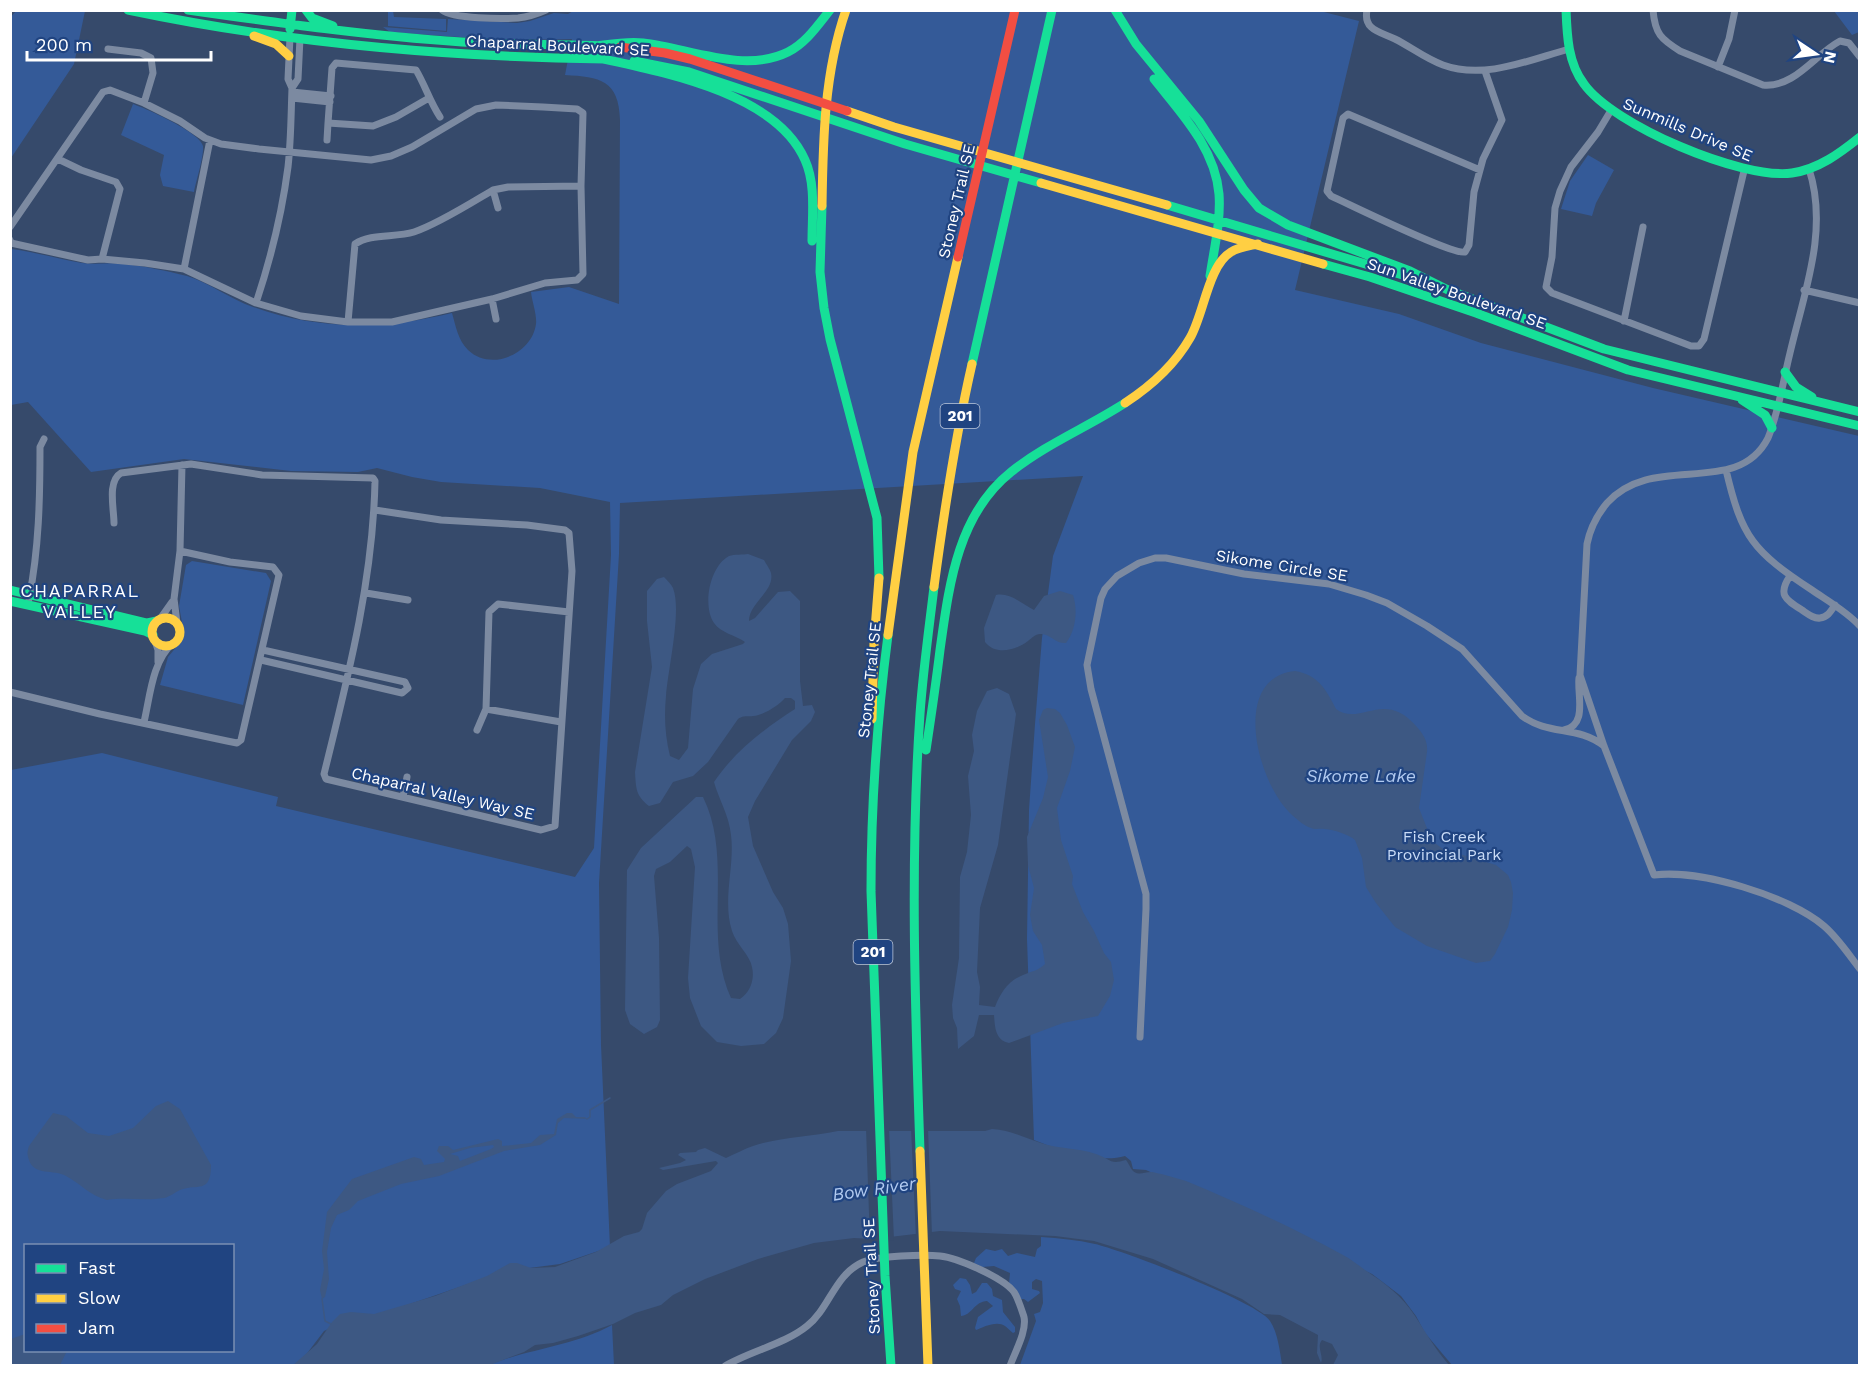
<svg xmlns="http://www.w3.org/2000/svg" width="1870" height="1376" viewBox="0 0 1870 1376" font-family="'Work Sans',sans-serif">
<rect width="100%" height="100%" fill="#364a6b"/>
<path fill="#345a98" fill-rule="evenodd" d="M575 10H1316L1359 21 1295 290 1399 314 1481 343 1653 388 1859 436V1365H1452L1425 1333 1416 1316 1401 1296 1372 1274 1146 1170 1133 1169 1131 1161 1125 1156C1099 1164 1059 1150 1034 1140L1027 939 1029 810 1035 724 1042 638 1053 556 1083 476 620 503 619 554 599 883 601 1045 610 1247 560 1264 506 1271 381 1314 343 1322 324 1331 302 1360 294 1365H11V770L102 753 278 797 276 806 575 877 594 848 611 555 610 502 540 488 441 482 412 477 377 468 358 472 291 471 184 459 91 472 28 402 11 405V249C35 252 58 259 82 263 96 265 110 262 124 264 144 266 167 271 187 276 210 283 230 299 253 307 318 331 386 329 452 313 456 327 458 340 468 350 491 372 532 354 536 324 537 314 532 302 531 292L569 287 619 304 620 120C619 80 600 77 565 75L572 39C511 41 451 37 390 32L383 27 447 32 448 19 517 23 530 21 554 13 568 14ZM26 1246H232V1350H26Z
M16 11H85L74 64 11 158 10 18Z
M388 11H393L394 17 446 19V31L388 26Z
M1834 11H1859V32L1852 35Z
M133 104C147 109 201 133 203 146 204 157 196 181 194 192L163 186 160 175 164 155 121 135Z
M1588 155 1614 170 1596 203 1592 216 1561 209 1570 181Z
M192 561 266 573 271 581 243 705 160 685 168 657 182 640 184 633 179 606 186 565Z
M1041 1237C1059 1238 1077 1240 1095 1244 1122 1250 1258 1302 1270 1321 1278 1333 1280 1352 1282 1365H1020L1036 1321 1034 1314 1040 1312 1043 1303 1042 1281 1036 1279 1032 1282V1289L1039 1291 1040 1293 1028 1302 1024 1299H1019L1009 1284 1010 1273 994 1266 982 1267 974 1263 976 1258 986 1249 995 1251 1002 1249 1008 1256 1017 1253 1035 1257 1037 1249 1041 1246Z
M960 1278 966 1279 970 1285 972 1294 976 1292 982 1283H987L992 1289 993 1296 1002 1300 1003 1312 1015 1327V1332L1013 1333C1010 1331 1008 1328 1005 1326 997 1320 983 1327 976 1330L975 1328 978 1317 993 1306 987 1301C975 1301 971 1316 961 1316L960 1306 957 1299 961 1291 955 1289 953 1285Z
M612 1325 614 1365 486 1366C527 1349 574 1346 612 1325Z"/>
<path fill="#3d5883" fill-rule="evenodd" d="M748 554 764 560C766 564 770 569 771 573 775 591 749 603 749 621L755 618 778 592 790 591 800 601V681L803 706 812 705 815 712 811 721 792 740 755 801 748 817 753 846 773 892 783 908 788 924 791 961 783 1018 776 1033 764 1044 741 1046 717 1042 701 1026 690 998 688 978 695 867 691 849 687 846 670 862 656 869 654 876 659 938 660 1020 657 1027 644 1034 630 1024 625 1010 627 870 641 848 696 797H703C734 860 702 934 731 998L740 999C750 992 755 980 752 967 750 955 736 944 732 931 722 900 735 866 731 835 729 815 719 800 714 782 735 751 764 729 795 709V701L791 698H785C778 706 764 715 753 716 746 717 744 715 738 719L708 762 693 776 673 782 660 803 649 806C636 796 636 789 635 772L652 667 647 621V591L657 579 664 577C667 580 671 584 673 588 682 611 668 669 666 696 664 716 665 736 670 756L679 760 688 748 693 689 701 664 712 654 743 644 745 642C735 635 721 633 714 623 702 605 710 566 729 556 734 554 743 555 748 554Z
M1060 591 1073 595C1078 610 1076 630 1066 643 1055 644 1050 633 1040 634 1035 634 1032 638 1028 641 1016 650 996 656 985 642L984 628 996 595C1010 592 1022 604 1034 610L1044 596Z
M1295 671C1318 675 1326 689 1336 709 1361 727 1384 688 1417 727 1424 735 1428 742 1427 752L1419 808 1432 841 1443 849 1496 865 1508 875 1511 882 1513 893 1512 910 1508 927 1495 954 1490 961 1476 963 1427 946 1395 927 1376 903 1366 887 1362 858 1355 840C1348 834 1334 830 1325 829 1320 828 1316 830 1311 828 1304 826 1298 820 1292 815 1258 785 1229 678 1295 671Z
M997 688 1009 694 1016 714 998 845 980 908 977 972 980 987 979 1005 995 1007C1001 992 1008 981 1023 975 1032 971 1038 971 1045 964L1042 945 1033 931 1030 915 1034 888 1028 865 1027 837 1043 798 1048 777 1039 720 1043 710 1047 708 1055 709 1060 713 1067 725 1075 747 1070 771 1057 808 1061 840 1073 876 1072 884 1083 912 1094 931 1104 953 1111 962 1114 980 1110 996 1098 1016 1063 1023 1009 1043C995 1040 995 1027 994 1015H979L974 1036 958 1049 957 1028 953 1018 952 1005 959 958 960 877 967 852 971 815 968 776 974 751 972 735 977 711 987 691Z
M168 1101 180 1109 211 1165C211 1195 197 1183 180 1190 175 1192 170 1197 164 1198 145 1201 125 1197 107 1200 90 1196 80 1183 66 1176 54 1169 34 1176 29 1160 27 1154 27 1152 29 1146L53 1113 66 1116 88 1133 109 1136 133 1128 156 1106Z
M567 1113H572L576 1117H585L587 1119 564 1118 558 1123 556 1135 540 1145 504 1151 439 1176 401 1184 358 1201 349 1210 337 1215 331 1228 327 1252 329 1279 325 1297 322 1299 320 1290 324 1269 322 1251 327 1212 352 1179 414 1157 421 1159 424 1165 444 1162 445 1159 437 1151 439 1146H448L453 1150 498 1139 502 1141V1146L531 1143 540 1135 554 1134 557 1119ZM493 1145 494 1147 491 1149 460 1161 458 1156 450 1154 470 1148Z
M992 1129C1011 1130 1024 1138 1041 1143 1059 1149 1079 1148 1096 1154 1111 1159 1109 1165 1126 1160 1129 1164 1131 1169 1133 1171 1139 1176 1144 1172 1151 1172 1156 1172 1179 1179 1186 1181 1239 1203 1292 1227 1343 1255 1351 1259 1358 1265 1365 1270 1385 1283 1402 1296 1415 1316 1426 1333 1436 1350 1449 1365H1333L1338 1355 1332 1344 1322 1340C1316 1347 1324 1355 1321 1363L1317 1353 1318 1335 1280 1315 1264 1314 1242 1299 1153 1259 1094 1241 1055 1236 940 1231 873 1239 854 1238 814 1243 758 1259 705 1279 673 1295 661 1305 635 1313 613 1324 578 1336 553 1343 535 1345 524 1352 490 1365 292 1366 317 1344 332 1322 340 1314 351 1312 374 1314 435 1296 487 1276 510 1263H517L531 1268 555 1267 596 1252 624 1236 639 1232 642 1229 647 1213 666 1191 677 1184 711 1171 718 1163 716 1161 663 1170 659 1168 680 1163 686 1160 678 1155 680 1153 696 1152 698 1150 705 1148 726 1158C735 1154 744 1149 753 1146 780 1137 810 1137 838 1131H985Z
M25 1334 26 1350 67 1351 60 1365H11V1339Z"/>
<path fill="#364a6b" d="M866 1128H889L894 1240 870 1242Z
M911 1128H928L932 1235 916 1238Z"/>
<g fill="none" stroke-linecap="round" stroke-linejoin="round">
<path stroke="#3d5883" stroke-width="1.5" d="M587 1119 590 1117V1110L610 1098
M322 1299 325 1321 331 1324"/>
<path stroke="#7c8aa1" stroke-width="7" d="M442 10C453 19 503 19 518 18 528 17 537 14 546 10
M1367 10C1363 30 1380 32 1395 39 1411 47 1426 59 1443 65 1484 80 1529 60 1569 49
M1653 10C1655 34 1661 39 1680 51L1763 85C1795 88 1815 54 1840 41L1849 43 1860 57
M290 37 288 79 292 88
M108 49 141 53 151 58 153 73 144 103
M1718 67 1729 39 1735 10
M292 92 331 96
M292 98 330 102
M429 98 396 117 373 126 328 123 332 68 336 63 416 70C425 85 430 102 440 117
M1610 112 1598 132 1571 167 1560 191 1555 208 1552 257 1546 287 1552 293 1691 346H1699L1704 339 1744 171
M327 140 328 123
M58 159 81 170 116 182 120 189 102 259
M1809 169C1829 230 1804 293 1790 353 1783 381 1779 411 1768 438 1737 499 1653 451 1607 503 1597 515 1590 529 1587 544L1580 675 1604 746 1654 875C1700 869 1789 896 1824 926 1838 938 1849 955 1860 969
M1480 170 1348 114 1343 118 1327 191 1331 196C1351 205 1452 255 1465 252L1469 245 1474 192 1483 159 1502 120 1485 71
M493 190 498 208
M10 227 103 92 110 90 144 103 180 121 205 138 221 144 259 149 371 160 391 156 412 147 476 109 496 105 543 107 577 109 583 113 581 186 583 274 577 280 545 283 492 299 392 322H348L301 316 256 303 184 269 145 263 102 259 88 260 11 243 10 240
M184 269 210 140
M1804 290 1860 303
M492 299 496 319
M256 303C271 258 282 213 288 167 291 141 291 114 292 88L298 79 300 38
M1624 321 1643 227
M348 322 355 244C371 233 395 238 414 232 438 224 471 203 493 190L508 187 581 186
M1726 470C1742 538 1753 551 1812 590 1828 601 1846 611 1860 626
M114 523C114 509 107 481 121 473L191 464 262 475 373 478 375 481C373 581 348 677 324 774L326 779 541 830 555 826 572 571 569 533 565 530 527 525 441 520 375 510
M1790 576C1777 595 1786 600 1802 610 1808 614 1814 619 1820 618 1828 617 1831 611 1835 605
M366 593 408 600
M29 599C39 548 40 499 40 447L44 439
M160 619 172 602
M177 623 174 599 180 551 182 465
M154 638 158 650V662
M261 660 402 693 408 688 405 682 263 650
M10 692 100 714 227 741 237 743 241 740 279 575 273 567 230 562 180 551
M144 722C150 697 152 662 172 644
M561 722 486 709 489 612 498 604 569 612
M477 730 486 709
M1564 730C1588 725 1577 695 1579 678
M403 797 407 777
M1140 1037 1146 909V894L1091 689 1087 665 1101 598 1105 589 1117 576 1139 563 1155 558H1166L1244 574 1329 584 1366 595 1387 603 1427 626 1462 649 1522 716C1549 736 1577 725 1604 746
M725 1366C750 1351 785 1344 807 1326 830 1308 834 1275 863 1262 878 1256 924 1254 940 1256 958 1258 1004 1278 1014 1292 1018 1298 1022 1311 1024 1317 1027 1331 1015 1352 1010 1366"/>
<path stroke="#16e098" stroke-width="9" d="M128 10C285 43 445 57 605 59
M188 10C279 23 370 36 462 42 509 45 557 44 604 46
M306 10 312 18 333 26
M1115 10 1136 44 1199 121 1244 190 1259 208 1288 225 1410 271 1450 291
M1566 10C1567 36 1568 63 1584 84 1613 125 1742 180 1792 173 1819 169 1840 153 1860 137
M290 29 292 10
M597 46C612 44 628 41 643 43 688 48 744 74 788 52 806 43 818 25 830 10
M599 58C663 72 776 93 805 160 816 184 812 215 812 241
M634 61 689 72 905 144 1041 183
M1154 79C1181 113 1215 148 1219 194 1221 221 1214 249 1210 276
M1167 205 1416 279
M822 206 820 272 824 308 830 339 877 518 879 578
M1323 264 1370 277 1476 313 1628 370 1860 426
M1446 289 1604 349 1860 412
M972 364 1052 10
M1785 372 1796 387 1812 397
M1742 400 1765 415 1772 428
M10 590 147 623 157 621
M10 601 145 631 153 635
M888 635C877 720 871 805 871 891L885 1276 891 1366
M926 750C931 717 936 683 940 650 949 586 957 515 1011 472 1046 444 1088 427 1125 403
M920 1151C915 1005 910 859 920 714 923 671 929 629 934 587"/>
<path stroke="#ffcf43" stroke-width="9" d="M254 36 276 44 289 56
M847 111 894 127 1167 205
M1041 183 1323 264
M822 206C823 140 824 73 846 10
M1125 403C1151 386 1174 366 1190 338 1204 314 1208 266 1231 252 1239 247 1249 246 1258 244
M934 587C944 512 955 438 972 364
M152 632a14 14 0 1 1 28 0a14 14 0 1 1-28 0Z
M888 635 913 452 958 257
M872 719 874 642 879 578
M920 1151 928 1366"/>
<path stroke="#f24e42" stroke-width="9" d="M620 47 665 53 690 59 847 111
M958 257 1015 10"/>
</g>
<g text-anchor="middle" stroke-width="4.5" stroke-linejoin="round" paint-order="stroke">
<g fill="#204481" stroke="#bcc7d9" stroke-width="1.5">
<rect x="940.5" y="404" width="39" height="24" rx="4.5"/>
<rect x="853.5" y="940" width="39" height="24" rx="4.5"/>
</g>
<g font-size="15" font-weight="bold" fill="#fff">
<text x="960" y="421">201</text>
<text x="873" y="957">201</text>
</g>
<g font-size="16" fill="#fff" stroke="#204481">
<text transform="translate(558 45) rotate(3)" y="6">Chaparral Boulevard SE</text>
<text transform="translate(1688 129) rotate(23)" y="6">Sunmills Drive SE</text>
<text transform="translate(956 201) rotate(-77)" y="6">Stoney Trail SE</text>
<text transform="translate(1457 293) rotate(19)" y="6">Sun Valley Boulevard SE</text>
<text transform="translate(1282 565) rotate(9)" y="6">Sikome Circle SE</text>
<text transform="translate(869 680) rotate(-84)" y="6">Stoney Trail SE</text>
<text transform="translate(443 793) rotate(13)" y="6">Chaparral Valley Way SE</text>
<text transform="translate(871 1276) rotate(-93)" y="6">Stoney Trail SE</text>
</g>
<g font-size="16" fill="#c9dbf6" stroke="#204481">
<text x="1444" y="842">Fish Creek<tspan x="1444" dy="18">Provincial Park</tspan></text>
</g>
<g font-size="18" letter-spacing="1.5" fill="#fff" stroke="#204481">
<text x="80" y="597">CHAPARRAL<tspan x="80" dy="21">VALLEY</tspan></text>
</g>
<g font-size="18" font-style="italic" fill="#b1caf0" stroke="#204481">
<text x="1361" y="782">Sikome Lake</text>
<text transform="translate(874 1189) rotate(-8)" y="6">Bow River</text>
</g>
</g>
<rect width="1870" height="1376" fill="none" stroke="#ffffff" stroke-width="24"/>
<rect x="24" y="1244" width="210" height="108" fill="#204481" stroke="#798fb3" stroke-width="1.5"/>
<rect x="36" y="1264" width="30" height="9" fill="#16e098" stroke="#798fb3" stroke-width="1.5"/>
<text x="78" y="1274" font-size="18" fill="#ffffff">Fast</text>
<rect x="36" y="1294" width="30" height="9" fill="#ffcf43" stroke="#798fb3" stroke-width="1.5"/>
<text x="78" y="1304" font-size="18" fill="#ffffff">Slow</text>
<rect x="36" y="1324" width="30" height="9" fill="#f24e42" stroke="#798fb3" stroke-width="1.5"/>
<text x="78" y="1334" font-size="18" fill="#ffffff">Jam</text>
<g transform="translate(1816 54) rotate(103)" stroke="#204481" stroke-width="4.5" paint-order="stroke">
<path d="M0-4.5L10 22L0 15L-10 22Z" fill="#ffffff"/>
<text y="-9" font-size="16" font-weight="bold" text-anchor="middle" fill="#ffffff">N</text>
</g>
<path d="M27 51v9h184v-9" fill="none" stroke="#ffffff" stroke-width="3"/>
<text x="36" y="51" font-size="18" fill="#ffffff" stroke="#204481" stroke-width="4.5" paint-order="stroke">200 m</text>
</svg>
